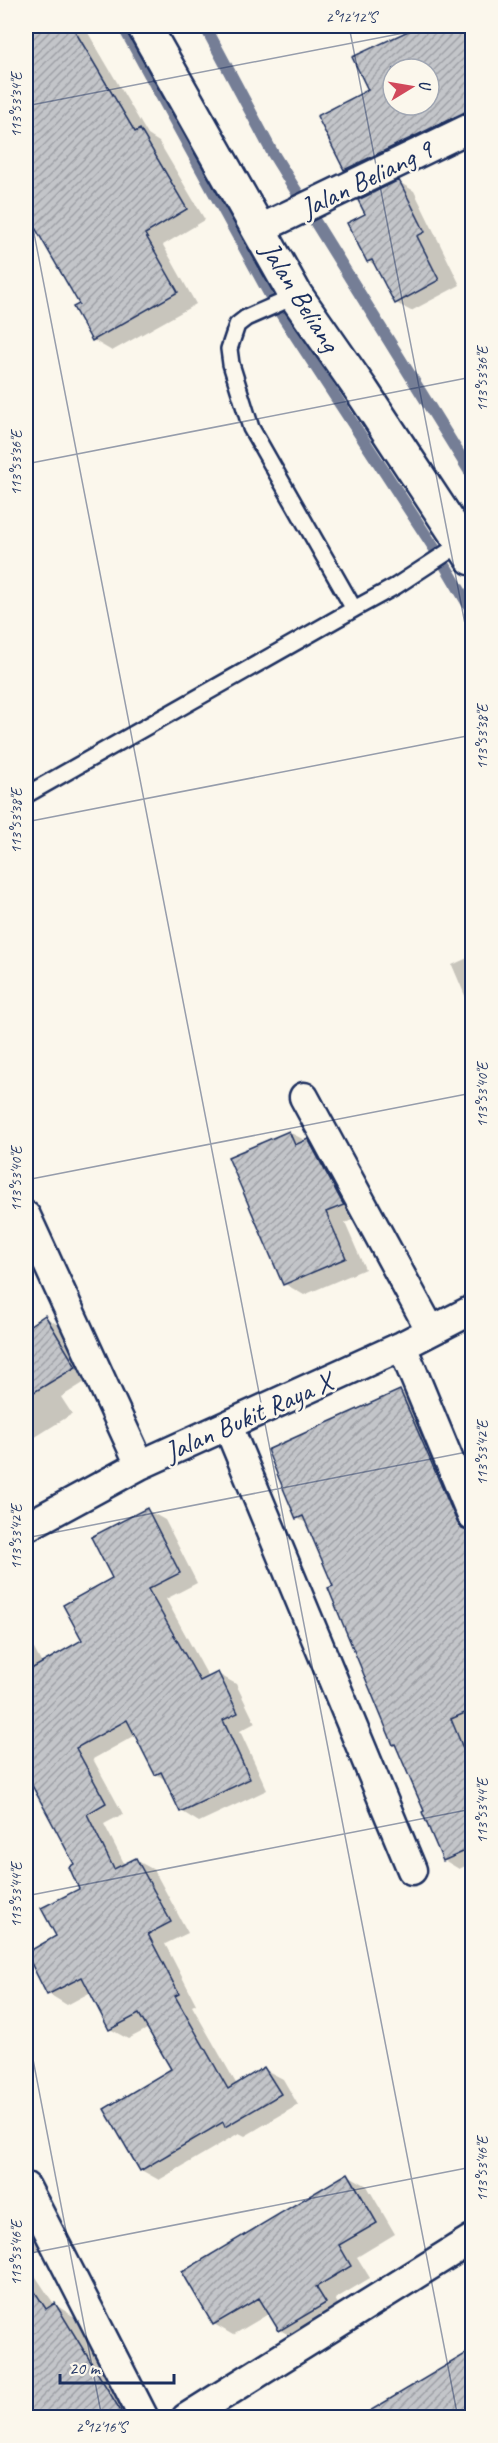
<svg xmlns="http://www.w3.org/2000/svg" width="498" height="2443" viewBox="0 0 498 2443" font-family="Caveat,sans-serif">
<defs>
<pattern id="building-hatch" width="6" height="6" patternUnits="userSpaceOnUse" patternTransform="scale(1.5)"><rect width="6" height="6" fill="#c3c5c9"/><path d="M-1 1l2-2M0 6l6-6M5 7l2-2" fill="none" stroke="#9ea0a6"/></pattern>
</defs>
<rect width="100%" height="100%" fill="#fbf7ec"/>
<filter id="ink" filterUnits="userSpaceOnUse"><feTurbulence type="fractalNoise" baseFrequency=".0167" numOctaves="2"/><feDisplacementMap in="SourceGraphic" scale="12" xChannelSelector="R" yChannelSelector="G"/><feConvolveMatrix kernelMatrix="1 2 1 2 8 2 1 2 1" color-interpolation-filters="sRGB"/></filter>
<g filter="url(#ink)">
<path fill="#0003" fill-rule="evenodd" d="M38 26H84L148 135 159 142 205 220 163 245 196 304 112 351 93 340 81 304 26 209V33Z
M422 26H472V126L362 179 345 169 370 91 354 58ZM393 69H429V105H393Z
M399 182 414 191 460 285 411 311 396 303 377 266 368 261 367 214Z
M472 956V1012L452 965Z
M289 1132 328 1152 362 1216 345 1223 365 1269 304 1295 285 1284Z
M45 1317 63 1328 93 1377 61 1397 72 1414 29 1441 26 1439V1329Z
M400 1392 415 1400 472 1534V1863L459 1869 444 1860 426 1811 397 1746 394 1744 335 1586 308 1524 297 1518Z
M147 1510 165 1520 197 1583 166 1599 209 1678 218 1674 236 1684 255 1723 240 1731 267 1790 199 1822 181 1811 167 1781 156 1774 136 1735 93 1759 123 1814 104 1824 125 1865 136 1860 154 1870 188 1933 165 1944 196 2004 192 2006 237 2085 264 2069 283 2079 298 2105 245 2136 239 2133 159 2180 141 2170 173 2070 149 2028 128 2039 110 2029 91 1992 67 2005 49 1994 27 1952 58 1936 81 1889 76 1865 35 1788 26 1793V1643L33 1647 42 1664 84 1641Z
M348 2175 367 2186 395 2234 357 2257 370 2278 335 2299 345 2315 300 2341 280 2330 270 2313 233 2335 214 2324Z
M26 2201 48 2243 26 2259Z
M26 2262 54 2304 73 2316 136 2418H59L26 2364Z
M472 2352V2418H357Z"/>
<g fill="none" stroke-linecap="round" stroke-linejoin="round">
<path stroke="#747e96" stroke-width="12" d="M123 26 276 306 440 557 472 611
M205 26 272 152 472 475"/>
</g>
<path fill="url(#building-hatch)" stroke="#1b2f5e" stroke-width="1.5" fill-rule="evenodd" d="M26 26H72L135 132 140 129 187 209 145 234 178 292 92 341 73 307 79 304 26 212Z
M419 26H472V111L465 112 344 170 317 116 368 90 352 57ZM393 69H429V105H393Z
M399 180 425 232 417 236 439 280 395 304 372 260 367 262 347 223 365 214 358 200Z
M289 1131 295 1145 308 1139 342 1202 344 1205 326 1212 346 1258 283 1285 228 1157Z
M45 1315 76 1367 26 1397V1328Z
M400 1390 457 1522 462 1529 472 1532V1710L451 1719 472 1770V1848L443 1861 422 1812 424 1811 395 1744 393 1745 328 1588 333 1586 303 1516 296 1519 267 1450Z
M147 1508 180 1573 148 1589 200 1681 218 1672 238 1713 223 1720 250 1779 180 1812 161 1772 155 1775 127 1720 76 1748 106 1803 87 1814 114 1869 136 1858 171 1922 148 1934 179 1994 175 1996 228 2089 264 2067 281 2094 225 2127 223 2122 140 2171 104 2109 171 2069 139 2014 109 2030 82 1977 47 1995 26 1953 56 1936 41 1908 79 1889 69 1867 74 1864 26 1774V1672L82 1640 63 1605 112 1578 91 1537Z
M348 2173 377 2223 339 2245 351 2266 316 2287 326 2303 279 2331 259 2298 213 2325 182 2272Z
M26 2278 46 2309 55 2303 125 2418H26Z
M472 2350V2418H358Z"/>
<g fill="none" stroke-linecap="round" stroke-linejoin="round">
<g stroke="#1b2f5e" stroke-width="20">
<path id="lane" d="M296 296 246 318 237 325 229 349 231 364 251 428 354 609 396 586 463 542
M26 795 354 609"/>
</g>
<g stroke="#1b2f5e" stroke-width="33">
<path id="street" d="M260 229 472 127
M304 1097 431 1331
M26 1216 140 1465
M402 1346 472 1516
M228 1426 412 1870
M26 1527 140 1465 402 1346 472 1310
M26 2187 144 2418
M186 2418 472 2239"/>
</g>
<g stroke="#1b2f5e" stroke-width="38">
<path id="secondary" d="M144 26 296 296 362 391 472 558"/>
</g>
<use href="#lane" stroke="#fbf7ec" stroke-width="15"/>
<use href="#street" stroke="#fbf7ec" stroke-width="28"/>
<use href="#secondary" stroke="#fbf7ec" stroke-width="33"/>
</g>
</g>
<path fill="none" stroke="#1b2f5e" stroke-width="1.5" stroke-opacity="0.45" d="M349 26 472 660M26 106 440 26M26 192 458 2418M26 464 472 377M26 822 472 735M26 1180 472 1093M26 1538 472 1451M26 1896 472 1809M26 2023 102 2418M26 2254 472 2167"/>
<g text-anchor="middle" stroke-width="5" stroke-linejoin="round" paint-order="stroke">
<g font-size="28" fill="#1b2f5e" stroke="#fbf7ec">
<text transform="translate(366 178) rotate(-26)" y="10">Jalan Beliang 9</text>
<text transform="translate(301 296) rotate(58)" y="10">Jalan Beliang</text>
<text transform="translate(248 1416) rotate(-24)" y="10">Jalan Bukit Raya X</text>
</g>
</g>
<rect width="498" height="2443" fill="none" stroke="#fbf7ec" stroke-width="66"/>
<g transform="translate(411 87) rotate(79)"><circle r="28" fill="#fbf7ec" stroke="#a1a7b3" stroke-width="1.5"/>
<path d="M0-4.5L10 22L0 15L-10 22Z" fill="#d1495b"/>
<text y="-9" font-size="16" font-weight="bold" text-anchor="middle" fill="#1b2f5e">U</text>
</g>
<path d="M60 2374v9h114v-9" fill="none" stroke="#1b2f5e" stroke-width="3"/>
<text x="69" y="2374" font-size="18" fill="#1b2f5e" stroke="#fbf7ec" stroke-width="4.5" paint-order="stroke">20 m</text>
<rect x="33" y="33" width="432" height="2377" fill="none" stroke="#1b2f5e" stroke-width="2"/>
<g font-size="15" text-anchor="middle" fill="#1b2f5e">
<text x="351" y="22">2°12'12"S</text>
<text transform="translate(16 105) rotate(-90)" y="5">113°53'34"E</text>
<text transform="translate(482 379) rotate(-90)" y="5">113°53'36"E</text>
<text transform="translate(16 463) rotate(-90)" y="5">113°53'36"E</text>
<text transform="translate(482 737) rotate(-90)" y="5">113°53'38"E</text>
<text transform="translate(16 821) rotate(-90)" y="5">113°53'38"E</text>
<text transform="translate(482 1095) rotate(-90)" y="5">113°53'40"E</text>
<text transform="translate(16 1179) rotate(-90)" y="5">113°53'40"E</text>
<text transform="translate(482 1453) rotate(-90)" y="5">113°53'42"E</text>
<text transform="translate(16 1537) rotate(-90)" y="5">113°53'42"E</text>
<text transform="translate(482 1811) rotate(-90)" y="5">113°53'44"E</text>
<text transform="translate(16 1895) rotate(-90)" y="5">113°53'44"E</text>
<text transform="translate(482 2169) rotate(-90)" y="5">113°53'46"E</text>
<text transform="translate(16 2253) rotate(-90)" y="5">113°53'46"E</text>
<text x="101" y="2432">2°12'16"S</text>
</g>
</svg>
